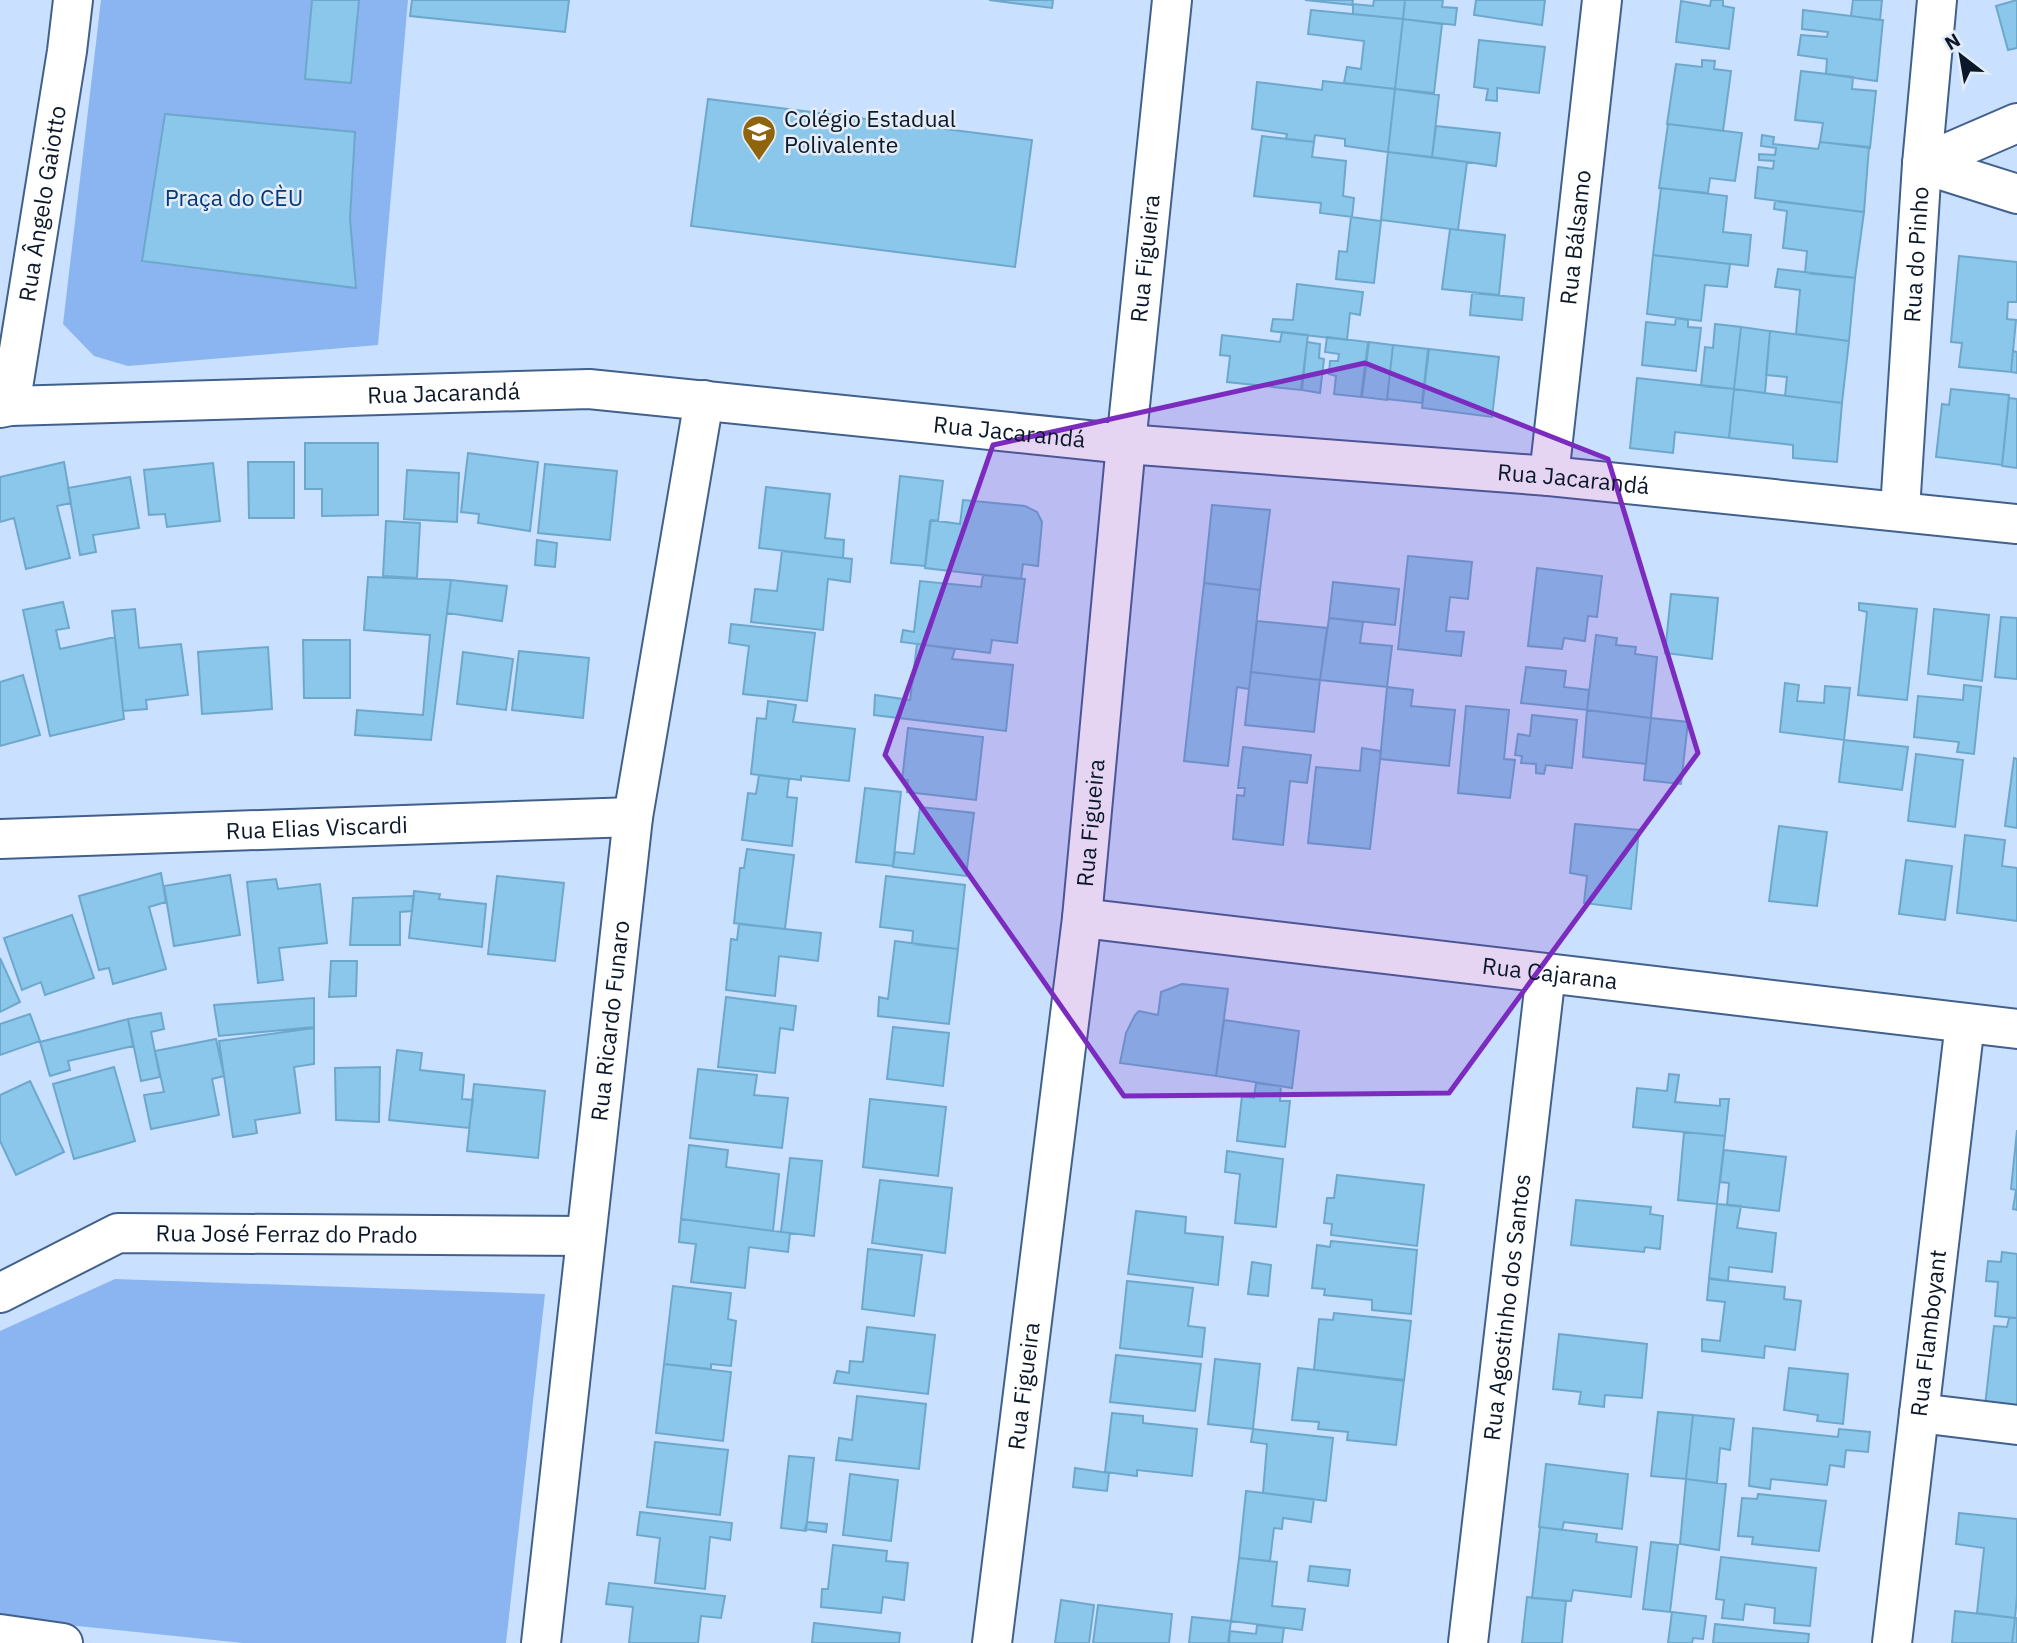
<svg xmlns="http://www.w3.org/2000/svg" width="2017" height="1643" viewBox="0 0 2017 1643" font-family="'IBM Plex Sans',sans-serif">
<rect width="100%" height="100%" fill="#cae0ff"/>
<path fill="#8bb5f1" d="M101 0H408L378 345 128 366 94 356 63 324Z
M115 1279 545 1294 506 1643H243L0 1618V1331Z"/>
<path fill="#8bc6eb" stroke="#6da7cc" stroke-width="2" d="M312 0H359L351 83 305 79Z
M412 0H569L565 32 410 16Z
M989 0H1053L1052 8Z
M1305 0H1353L1352 5Z
M1374 0H1405L1403 19 1353 14V4L1373 6Z
M1405 0H1443L1442 7 1457 8 1455 25 1403 19Z
M1476 0H1545L1542 25 1474 15Z
M1711 0H1723V6L1734 8 1729 49 1676 42 1681 1 1710 6Z
M1853 0H1882L1880 20 1851 16Z
M2017 0V48L2008 50 1996 6Z
M1311 10 1403 19 1395 89 1344 83 1347 67 1361 69 1364 41 1308 34Z
M1803 10 1883 20 1877 81 1826 74 1827 59 1798 55 1801 35 1827 37 1828 32 1802 29Z
M1403 19 1442 24 1434 93 1395 89Z
M1479 40 1545 47 1539 93 1497 88V101L1486 100 1488 89 1474 87Z
M1702 60 1715 61 1714 69 1731 71 1723 131 1667 124 1676 64 1702 67Z
M1801 71 1853 77 1852 89 1876 91 1870 148 1820 142 1823 123 1795 120Z
M1323 81 1395 89 1388 152 1345 146V139L1315 135 1314 142 1286 139 1287 134 1252 129 1257 82 1322 90Z
M1395 89 1439 95 1432 157 1388 152Z
M708 99 1032 140 1015 267 691 226Z
M165 114 355 132 350 219 356 288 142 261Z
M1668 124 1742 133 1735 181 1710 178 1708 193 1659 188Z
M1436 126 1500 133 1496 166 1432 157Z
M1762 135 1774 137 1773 144 1818 149 1820 142 1869 147 1864 212 1755 198 1758 167 1773 169 1774 161 1759 160V154L1775 155 1776 148 1761 146Z
M1262 136 1314 142 1312 157 1346 161 1343 196 1354 198 1352 217 1320 213 1321 203 1254 196Z
M1388 152 1467 162 1458 230 1381 220Z
M1661 188 1727 196 1723 232 1751 235 1748 266 1653 255Z
M1775 201 1864 212 1855 278 1805 273 1807 251 1783 248 1787 211 1774 209Z
M1351 217 1381 221 1374 283 1336 279 1339 251 1347 252Z
M1450 229 1505 235 1499 295 1442 289Z
M1653 255 1730 264 1727 287 1705 285 1701 321 1647 314Z
M1959 256 2017 262V302H2008L2007 319 2016 320 2011 372 1959 367 1962 343 1951 342Z
M1778 269 1855 278 1849 341 1796 334 1800 290 1775 287Z
M1297 284 1363 292 1360 315 1350 313 1347 340 1271 331 1273 319 1293 320Z
M1472 293 1524 298 1522 320 1470 315Z
M1676 318 1688 320V327L1701 328 1696 371 1642 365 1646 322 1675 325Z
M1715 324 1741 327 1734 389 1701 386 1705 347 1713 348Z
M1741 327 1770 331 1765 393 1734 389Z
M1770 331 1849 341 1842 403 1785 396 1787 377 1766 375Z
M1282 332 1308 335 1301 390 1227 382 1230 356 1220 355 1222 335 1280 342Z
M1327 337 1368 342 1361 397 1334 394 1336 376 1329 374 1330 361H1338L1339 354 1325 352Z
M1307 342 1320 344 1319 358 1324 359 1320 393 1302 390Z
M1369 342 1393 345 1387 400 1362 397Z
M1393 345 1428 349 1422 403 1387 399Z
M1429 349 1499 357 1492 417 1422 408Z
M2013 351 2017 352V373L2011 372Z
M1637 378 1734 389 1729 438 1675 432 1673 453 1630 448Z
M1734 389 1842 403 1837 462 1793 458V445L1729 438Z
M1951 389 2009 395 2002 465 1936 457 1942 404 1949 405Z
M2009 398 2017 399V468L2002 466Z
M305 443H378V515L322 516V489H305Z
M468 453 538 462 530 531 478 523 479 514 461 512Z
M64 462 71 503 57 506 70 558 26 569 14 518 0 522V477Z
M248 462H294V518H249Z
M213 463 220 521 167 527 165 514 149 515 144 470Z
M545 464 617 471 610 540 538 533Z
M407 470 459 473 457 522 404 519Z
M900 476 943 481 938 521H930L925 566 891 563Z
M130 477 139 528 93 535 96 552 80 555 68 488Z
M766 487 830 494 825 538 844 540 843 558 759 548Z
M963 500 1025 506 1037 512 1042 522 1038 566 1023 564 1021 579 925 568 931 520 960 524Z
M1212 505 1270 510 1260 590 1204 583Z
M386 521 420 523 417 578 383 576Z
M537 540 557 543 555 567 535 565Z
M782 551 852 559 850 582 828 579 823 630 751 622 755 589 777 591Z
M1408 556 1472 562 1468 599 1450 597 1446 631 1464 632 1461 656 1398 649Z
M1537 568 1602 576 1597 617 1588 616 1585 641 1564 638 1562 649 1528 646Z
M983 575 1025 579 1017 643 992 640 990 653 901 642 903 630 914 632 920 581 981 587Z
M368 577 451 580 431 740 355 735 357 710 423 715 430 635 364 630Z
M451 580 507 586 502 621 447 613Z
M1333 582 1399 589 1395 625 1329 618Z
M1204 583 1260 590 1249 689 1237 687 1228 766 1184 761Z
M1671 594 1718 598 1712 659 1665 653Z
M63 602 69 628 56 630 60 649 115 637 124 719 50 736 23 610Z
M1859 603 1917 609 1907 700 1858 695 1867 612 1859 610Z
M135 609 139 648 181 644 188 695 146 700 147 709 123 711 112 611Z
M1934 609 1989 615 1982 681 1928 674Z
M2001 617 2017 618V679L1995 677Z
M1329 618 1363 622 1360 643 1392 646 1387 687 1320 680Z
M1257 621 1327 628 1320 680 1251 672Z
M731 624 815 633 807 701 743 694 749 646 729 643Z
M1596 635 1617 638 1616 645 1636 647 1635 654 1657 657 1651 718 1587 710Z
M303 640H350V698H304Z
M917 644 955 649 952 659 1013 665 1006 731 874 715 875 695 910 700Z
M268 647 272 709 202 714 198 652Z
M519 651 589 658 583 718 512 710Z
M463 652 513 659 506 710 457 704Z
M1526 667 1566 671 1564 687 1589 690 1587 710 1521 703Z
M1251 672 1320 680 1314 732 1245 725Z
M23 675 40 735 0 746V682Z
M1785 683 1799 685 1797 701 1824 703 1825 686 1850 688 1844 740 1780 732Z
M1964 685 1981 687 1974 754 1957 752 1959 742 1914 737 1918 696 1963 700Z
M1387 687 1413 690 1411 706 1455 710 1449 766 1380 759Z
M768 701 796 705 793 722 855 729 849 781 801 776V780L751 774 757 718 766 719Z
M1466 706 1509 710 1504 759 1515 760 1510 798 1458 793Z
M1587 710 1651 718 1646 764 1583 757Z
M1532 715 1577 720 1572 768 1546 765 1544 774 1536 773V764L1521 763 1522 756 1515 755 1518 734 1530 736Z
M1651 718 1688 722 1681 784 1644 780Z
M908 728 983 737 976 800 907 792 908 780H902Z
M1844 740 1908 747 1902 790 1839 782Z
M1243 747 1311 755 1307 783 1290 781 1283 845 1233 839 1237 795 1244 796 1245 788H1238Z
M1362 748 1381 751 1370 849 1308 843 1316 767 1360 771Z
M1916 754 1963 760 1955 827 1908 821Z
M2014 758 2017 759V828L2005 826Z
M759 775 789 779 787 797 797 798 792 846 742 840 748 793 756 794Z
M865 788 901 792 893 866 856 862Z
M920 807 974 813 966 876 893 867 895 852 914 854Z
M1575 824 1639 830 1631 909 1584 903 1587 876 1570 873Z
M1779 826 1827 832 1817 906 1769 901Z
M1965 835 2005 840 2002 866 2017 868V921L1957 913Z
M747 849 794 855 785 929 734 923 740 868H744Z
M1906 860 1952 866 1945 920 1899 914Z
M161 873 166 902 149 907 166 969 113 984 109 968 99 970 79 896Z
M230 875 240 935 174 946 164 886Z
M497 876 564 883 555 961 488 954Z
M886 876 965 885 958 949 912 944 913 931 880 927Z
M276 879 278 889 320 884 327 943 279 948 283 980 258 983 247 882Z
M414 891 440 894 439 899 486 904 482 947 409 938Z
M414 896 412 911 400 912V945H350L353 898Z
M72 915 94 978 45 995 41 982 22 990 4 938Z
M739 924 821 933 818 961 779 956 775 996 726 990 731 939 737 940Z
M895 941 958 949 949 1024 878 1016 879 997 888 999Z
M0 958 20 1002 0 1012Z
M331 961H357L356 996 329 997Z
M1182 984 1228 989 1216 1076 1120 1063 1126 1033 1135 1015 1139 1011 1158 1015 1161 992Z
M726 997 796 1006 793 1030 780 1028 775 1073 718 1067Z
M314 998V1027L219 1036 214 1005Z
M161 1013 164 1029 151 1032 160 1077 141 1081 128 1019Z
M30 1014 40 1041 0 1055V1024Z
M128 1019 133 1046 68 1061 70 1070 50 1076 40 1042Z
M1224 1020 1299 1031 1292 1088 1216 1076Z
M893 1027 949 1033 943 1086 887 1079Z
M314 1028V1064L294 1067 300 1113 255 1120 257 1133 233 1137 219 1041Z
M216 1039 224 1076 212 1079 219 1115 151 1129 144 1095 164 1092 155 1051Z
M397 1050 422 1053 420 1070 464 1075 462 1099 473 1100 469 1128 389 1120Z
M114 1067 135 1141 74 1159 53 1084Z
M380 1067 379 1122 336 1120 335 1068Z
M698 1069 757 1075 754 1095 788 1098 782 1148 690 1138Z
M1669 1074 1679 1075 1675 1102 1720 1106V1099H1729L1725 1136 1633 1127 1637 1088 1667 1091Z
M30 1081 64 1152 16 1175 0 1141V1095Z
M1256 1083 1281 1086 1280 1101H1290L1285 1147 1237 1141 1242 1096 1254 1098Z
M474 1084 545 1091 538 1158 467 1151Z
M870 1099 946 1107 938 1176 863 1167Z
M2017 1130V1210L2013 1209 2016 1190 2011 1189Z
M1684 1132 1725 1136 1717 1204 1678 1200Z
M689 1145 728 1150 726 1167 779 1174 773 1231 681 1219Z
M1724 1150 1786 1157 1779 1211 1727 1205 1729 1183 1720 1182Z
M1227 1151 1283 1159 1276 1227 1235 1223 1240 1174 1225 1172Z
M790 1158 822 1161 814 1236 781 1232Z
M1337 1175 1424 1185 1417 1246 1331 1235 1332 1224 1324 1223 1327 1198H1334Z
M880 1180 952 1188 945 1253 872 1243Z
M1576 1200 1651 1207 1650 1214 1663 1216 1660 1249 1645 1247 1644 1252 1571 1245Z
M1717 1204 1741 1206 1737 1228 1776 1233 1772 1272 1729 1267 1728 1281 1709 1278Z
M1717 1204 1741 1206 1737 1228 1776 1233 1772 1272 1729 1267 1728 1281 1709 1278Z
M1136 1211 1186 1217 1185 1233 1223 1237 1218 1285 1128 1274Z
M681 1219 790 1233 788 1252 749 1247 745 1288 691 1282 696 1244 679 1242Z
M1331 1241 1417 1250 1411 1314 1372 1310V1300L1324 1295 1325 1289 1312 1288 1317 1245 1330 1247Z
M868 1249 922 1255 914 1316 862 1309Z
M2002 1252 2017 1254V1318L1995 1316 1998 1282 1986 1281 1988 1261 2001 1262Z
M1252 1262 1271 1265 1268 1296 1248 1294Z
M1709 1279 1785 1287 1784 1299 1801 1301 1795 1350 1765 1346 1764 1358 1702 1351V1339L1720 1341 1725 1302 1707 1300Z
M1127 1281 1193 1288 1188 1326 1205 1328 1202 1357 1120 1348Z
M673 1286 731 1293 728 1319 736 1321 731 1366 711 1364V1369L664 1364Z
M1334 1313 1411 1321 1404 1381 1314 1370 1319 1319 1333 1320Z
M2009 1318H2017V1410L1985 1406 1994 1326 2007 1327Z
M867 1327 935 1335 928 1394 834 1383 837 1371 849 1373 850 1361 863 1362Z
M1559 1334 1647 1344 1642 1398 1605 1395 1604 1407 1579 1404 1581 1392 1553 1389Z
M1116 1355 1201 1364 1195 1411 1110 1402Z
M1215 1359 1260 1364 1253 1429 1208 1424Z
M664 1364 731 1372 723 1441 656 1433Z
M1298 1368 1404 1380 1396 1445 1347 1440 1348 1432 1318 1429 1319 1422 1292 1420Z
M1789 1368 1848 1374 1843 1424 1817 1421 1818 1415 1784 1410Z
M857 1396 926 1404 919 1469 836 1460 839 1438 852 1440Z
M1658 1412 1693 1415 1686 1479 1651 1476Z
M1112 1413 1143 1416V1423L1197 1429 1192 1476 1137 1470V1476L1105 1472Z
M1693 1415 1734 1419 1730 1450 1720 1448 1717 1483 1686 1479Z
M1753 1428 1838 1437 1839 1429 1870 1432 1868 1452 1846 1450 1844 1467 1830 1465 1827 1485 1771 1479 1770 1489 1749 1486Z
M1253 1429 1333 1438 1326 1501 1263 1493 1267 1444 1251 1442Z
M655 1442 728 1450 720 1515 647 1507Z
M789 1456 814 1458 806 1531 781 1528Z
M789 1456 814 1458 806 1531 781 1528Z
M1546 1464 1628 1474 1622 1529 1564 1522 1562 1530 1539 1527Z
M1075 1468 1109 1473 1107 1491 1073 1487Z
M850 1474 898 1480 891 1541 843 1535Z
M850 1474 898 1480 891 1541 843 1535Z
M1686 1479 1726 1484 1719 1550 1680 1544Z
M1246 1491 1314 1499 1311 1522 1283 1518 1282 1529 1274 1528 1270 1561 1239 1558Z
M1758 1494 1826 1501 1819 1551 1752 1544 1753 1537 1738 1536 1742 1498 1757 1499Z
M640 1512 732 1523 730 1540 710 1537 705 1589 655 1583 660 1538 637 1535Z
M1959 1513 2017 1519V1596L2015 1618 1977 1613 1984 1548 1956 1544Z
M807 1522 827 1524 826 1532 805 1529Z
M1540 1527 1597 1534 1596 1542 1637 1547 1631 1597 1573 1590 1571 1601 1532 1598Z
M1651 1542 1678 1545 1670 1612 1643 1609Z
M833 1545 887 1551 886 1561 908 1563 904 1600 883 1597 881 1613 821 1607 822 1589H828Z
M1721 1557 1816 1568 1810 1626 1774 1623 1775 1608 1745 1604 1743 1620 1722 1618 1724 1600 1716 1599Z
M1239 1558 1277 1562 1272 1606 1305 1609 1302 1630 1231 1621Z
M1310 1566 1350 1570 1348 1586 1308 1581Z
M609 1583 725 1596 721 1618 701 1616 698 1643H629L633 1607 606 1604Z
M1527 1597 1566 1601 1562 1643H1522Z
M1061 1600 1094 1605 1089 1643H1055Z
M1098 1605 1172 1614 1169 1643H1093Z
M1955 1611 2015 1618 2012 1643H1952Z
M1672 1612 1706 1616 1703 1639 1693 1638 1692 1643H1668Z
M1192 1617 1231 1621 1228 1643H1189Z
M2015 1618H2017V1643H2012Z
M814 1623 900 1633 899 1643H812Z
M1715 1624 1809 1634 1808 1643H1713Z
M1257 1625 1284 1628 1282 1643H1229L1230 1631 1256 1634Z"/>
<g fill="none" stroke-linecap="round" stroke-linejoin="round">
<g stroke="#41608c" stroke-width="42">
<g id="minor">
<path d="M1922 164 2017 123"/>
<path d="M1922 164 2017 194"/>
<path id="s1" d="M10 406 67 51 73 0"/>
<path id="s2" d="M0 408 10 406 589 389 1126 444 1549 476 2017 524"/>
<path id="s3" d="M1549 476 1602 0"/>
<path id="s4" d="M1900 510 1922 164 1937 0"/>
<path id="s5" d="M0 839 633 817"/>
<path id="s6" d="M0 1293 118 1233 586 1236"/>
<path d="M1919 1413 2017 1425"/>
<path d="M0 1634 63 1643"/>
<path id="s7" d="M541 1643 633 817 704 400"/>
<path id="s8" d="M1468 1643 1546 973"/>
<path id="s9" d="M1892 1643 1965 1023"/>
</g>
</g>
<g stroke="#41608c" stroke-width="42">
<g id="tertiary">
<path id="s10" d="M1082 918 2017 1029"/>
<path id="s11" d="M992 1643 1082 918 1126 444 1172 0"/>
</g>
</g>
<use href="#minor" stroke="#fff" stroke-width="38"/>
<use href="#tertiary" stroke="#fff" stroke-width="38"/>
</g>
<path fill="#7b2cbf" fill-opacity="0.2" stroke="#7b2cbf" stroke-width="5" stroke-linejoin="round" d="M1365 363 1608 459 1698 753 1449 1093 1124 1096 885 755 993 445Z"/>
<defs>
<g id="school-pin" transform="scale(1.75)"><path d="M0 17L-7.5 6A9.5 9.5 0 1 1 7.5 6Z" fill="#90640d" stroke="#e4ecf6"/><path d="M0-5L7-2L0 1L-7-2ZM-4 1L0 2.5L4 1V4Q0 6-4 4Z" fill="#fff"/></g>
</defs>
<g fill-rule="evenodd">
<use href="#school-pin" x="759" y="132"/>
</g>
<g text-anchor="middle" stroke-width="5" stroke-linejoin="round" paint-order="stroke">
<g font-size="23" fill="#0b182a" stroke="#e4ecf6" text-anchor="start">
<text x="784" y="127">Colégio Estadual<tspan x="784" dy="26">Polivalente</tspan></text>
</g>
<g font-size="23" fill="#03397b" stroke="#e4ecf6">
<text x="234" y="206">Praça do CÈU</text>
</g>
<g font-size="23" fill="#0b182a" stroke="#e4ecf6">
<text dy="8" stroke="none"><textPath href="#s1" startOffset="205">Rua Ângelo Gaiotto</textPath></text>
<text dy="8" stroke="none"><textPath href="#s3" startOffset="240">Rua Bálsamo</textPath></text>
<text dy="8" stroke="none"><textPath href="#s4" startOffset="256">Rua do Pinho</textPath></text>
<text dy="8" stroke="none"><textPath href="#s11" startOffset="1393">Rua Figueira</textPath></text>
<text dy="8" stroke="none"><textPath href="#s2" startOffset="444">Rua Jacarandá</textPath></text>
<text dy="8" stroke="none"><textPath href="#s2" startOffset="1012">Rua Jacarandá</textPath></text>
<text dy="8" stroke="none"><textPath href="#s2" startOffset="1578">Rua Jacarandá</textPath></text>
<text dy="8" stroke="none"><textPath href="#s11" startOffset="826">Rua Figueira</textPath></text>
<text dy="8" stroke="none"><textPath href="#s5" startOffset="317">Rua Elias Viscardi</textPath></text>
<text dy="8" stroke="none"><textPath href="#s10" startOffset="471">Rua Cajarana</textPath></text>
<text dy="8" stroke="none"><textPath href="#s7" startOffset="626">Rua Ricardo Funaro</textPath></text>
<text dy="8" stroke="none"><textPath href="#s6" startOffset="301">Rua José Ferraz do Prado</textPath></text>
<text dy="8" stroke="none"><textPath href="#s8" startOffset="338">Rua Agostinho dos Santos</textPath></text>
<text dy="8" stroke="none"><textPath href="#s9" startOffset="312">Rua Flamboyant</textPath></text>
<text dy="8" stroke="none"><textPath href="#s11" startOffset="259">Rua Figueira</textPath></text>
</g>
</g>
<g transform="translate(1961 56) rotate(329)" stroke="#e4ecf6" stroke-width="5" paint-order="stroke">
<path d="M0-5L12 26L0 18L-12 26Z" fill="#0b182a"/>
<text y="-10" font-size="19" font-weight="bold" text-anchor="middle" fill="#0b182a">N</text>
</g>
</svg>
